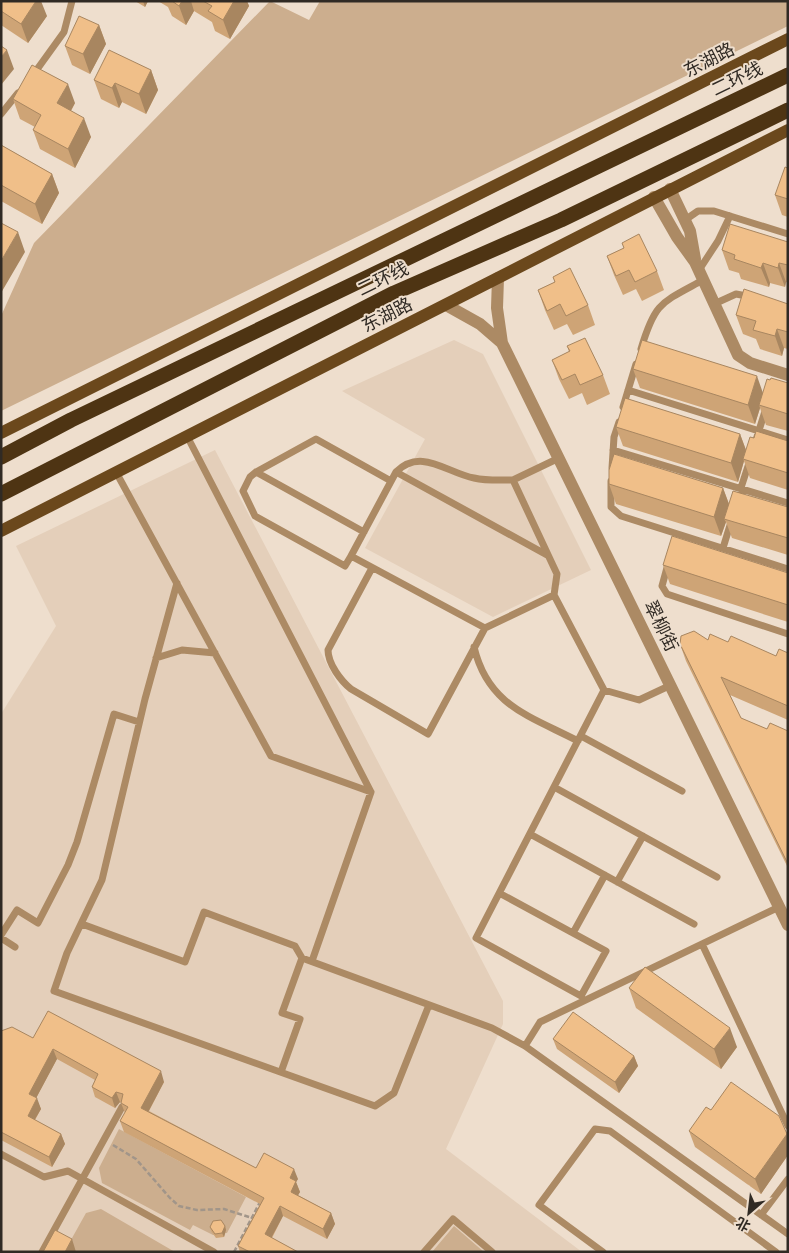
<svg xmlns="http://www.w3.org/2000/svg" width="789" height="1253" viewBox="0 0 789 1253" font-family="'Roboto Condensed','Noto Sans SC',sans-serif">
<rect width="100%" height="100%" fill="#eedecd"/>
<path fill="#e4cfba" d="M454 340 483 354 591 570 493 617 365 548 425 439 342 391Z
M215 450 503 1001V1024L446 1149 582 1252H1V714L56 626 16 546Z"/>
<path fill="#ccae8e" d="M270 1 309 20 320 1H788V26L1 411V316L34 243Z
M119 1129 246 1197 227 1233 213 1235 193 1225 190 1230 102 1183 99 1168Z
M101 1209 175 1252H56L67 1247 86 1213Z
M454 1226 484 1252H432Z"/>
<g fill="none" stroke-linecap="round" stroke-linejoin="round">
<path stroke="#a19589" stroke-width="2.5" stroke-dasharray="5 2.5" stroke-linecap="butt" d="M113 1145 136 1159 170 1198 179 1206 197 1210 224 1209 252 1218
M234 1252 260 1202"/>
<path stroke="#ac8a64" stroke-width="7" d="M33 75 64 32 72 1
M1 114 18 93
M685 220 698 211H714L788 234
M699 270 718 241 730 216
M714 304 736 294 752 297
M641 349C655 302 661 303 703 280
M628 390 788 440
M623 407 636 364
M187 436 371 792 312 961
M756 440 766 408
M613 450 788 503
M559 458 513 480 557 574 554 595 604 690 639 700 671 685
M612 468 614 437 619 422
M116 472 271 756 371 792
M256 472 364 532
M396 472 547 555
M513 480C500 480 487 481 474 478 447 473 421 447 396 472L351 556 485 628 554 595
M611 481V507L621 516 788 569
M737 500 750 460
M723 548 731 522
M351 556 345 566 255 516 243 491 250 477 256 472 316 439 391 481
M668 564 662 586 667 594 788 634
M372 568 328 650C328 664 341 681 351 689L428 734 485 628
M177 583 145 699 102 880 67 953 54 991 375 1106 394 1093 429 1005
M474 647C488 706 530 716 578 741
M156 658 182 650 215 653
M581 736 682 791
M554 787 717 877
M530 834 694 924
M617 882 643 836
M501 894 606 951 581 996 476 938 604 690
M82 924 185 962 204 912 295 946 302 958
M573 933 605 875
M1 935 17 910 38 923 68 865 77 842 114 714 139 722
M1 938 15 947
M702 944 788 1126
M525 1046 540 1022 779 907
M281 1072 300 1019 282 1013 302 958 492 1028 525 1046 788 1234
M1 1154 44 1177 68 1171 214 1252
M761 1215 788 1179
M42 1252 122 1107
M424 1252 453 1219 492 1252
M603 1252 539 1205 595 1129 610 1131 776 1252"/>
<path stroke="#ac8a64" stroke-width="12" d="M670 189 690 231 695 259
M654 197 677 237 695 262 738 355 750 363 788 375
M498 278 497 308 502 343 788 925
M446 305 480 324 502 343"/>
<path stroke="#6b481c" stroke-width="12" d="M1 433 788 39
M1 531 788 130"/>
<path stroke="#4e3413" stroke-width="15" d="M1 457 71 420 788 75
M1 494 394 293 561 220 788 110"/>
</g>
<path fill="#cea476" d="M1 1 47 16 28 43 1 25Z
M135 1H148L145 7Z
M158 1H247L249 6 230 39 215 31 212 22 194 11 186 25 172 16 168 7Z
M99 25 106 44 90 74 72 65 65 46Z
M151 70 158 90 146 114 122 102 119 108 101 99 94 80Z
M13 99 75 103 71 111 91 137 75 168 40 149 33 130 35 127 20 119Z
M1 145 52 174 59 193 42 224 1 201Z
M788 168V217L782 215 775 195Z
M788 242V283L786 282 785 287 770 283 769 287 741 279 739 273 729 270 722 250Z
M622 243 657 271 664 290 642 301 636 289 623 295 614 275 607 256 624 248Z
M553 277 588 305 595 325 573 335 567 324 554 330 545 310 538 290 555 282Z
M788 304V349L784 348 782 356 760 349 756 339 743 334 736 315Z
M567 346 603 375 610 394 587 405 582 393 569 399 559 379 552 360 569 352Z
M633 369 763 393 788 383V431L766 425 760 408 755 424 640 388Z
M616 427 740 434 746 450 754 438 788 441V490L750 478 744 461 738 482 623 446Z
M609 484 723 488 729 504 788 507V555L732 538 726 522 721 536 616 504Z
M663 565 788 573V622L670 584Z
M708 640 728 642 776 656 788 653V720L730 695 741 718 767 729 788 731V868L686 661 680 644Z
M629 988 737 1047 721 1069 636 1008Z
M1 1031 33 1038 164 1082 149 1111 256 1168 298 1179 296 1182 300 1192 298 1195 331 1213 335 1224 327 1239 283 1216 272 1238 298 1252H240L238 1246 260 1204 124 1132 120 1121 125 1113 121 1103 120 1102 115 1108 95 1097 92 1087 95 1080 57 1059 36 1098 41 1109 35 1120 61 1134 65 1144 52 1167 1 1140Z
M553 1039 634 1056 638 1066 619 1093 557 1049Z
M711 1110 788 1137V1155L761 1194 695 1147 689 1131Z
M225 1226 226 1230 224 1237 216 1238 211 1231 210 1227Z"/>
<path fill="#a88660" d="M36 1H41L47 16 28 43 21 24Z
M143 1H148L145 7Z
M182 1H191L194 11 186 25 179 6Z
M234 1H247L249 6 230 39 223 20Z
M99 25 106 44 90 74 83 54Z
M7 50 14 69 1 85V57Z
M151 70 158 90 146 114 139 94Z
M115 83 122 102 119 108 112 88Z
M68 84 75 103 64 123 57 103Z
M84 118 91 137 75 168 68 149Z
M52 174 59 193 42 224 35 204Z
M18 232 25 252 1 293V261Z
M763 263 770 283 769 287 761 268Z
M779 263 786 282 785 287 778 268Z
M777 329 784 348 782 356 775 336Z
M757 376 764 396 759 405 760 408 755 424 748 405Z
M740 434 747 453 743 459 744 461 738 482 731 463Z
M723 488 730 507 724 519 726 522 721 536 714 517Z
M730 1028 737 1047 721 1069 714 1049Z
M53 1049 57 1059 33 1104 29 1094Z
M634 1056 638 1066 619 1093 615 1082Z
M161 1071 164 1082 145 1118 141 1108Z
M116 1092 120 1102 115 1108 112 1098Z
M37 1098 41 1109 31 1126 28 1116Z
M61 1134 65 1144 52 1167 49 1157Z
M787 1134 788 1137V1155L761 1194 755 1179Z
M294 1169 298 1179 296 1182 300 1192 294 1202 291 1192 290 1178Z
M280 1206 283 1216 268 1244 265 1234Z
M331 1213 335 1224 327 1239 323 1229Z
M225 1226 226 1230 224 1237 222 1233Z
M72 1239 76 1252H65Z"/>
<path fill="#f0bf89" stroke="#a88660" d="M1 1H36L21 24 1 11Z
M172 1H182L179 6Z
M203 1H234L223 20 208 11 212 6Z
M79 16 99 25 83 54 65 46Z
M1 46 7 50 1 57Z
M109 50 151 70 139 94 115 83 112 88 94 80Z
M32 65 68 84 57 103 84 118 68 149 33 130 41 115 13 99Z
M1 145 52 174 35 204 1 185Z
M785 167 788 168V199L775 195Z
M1 223 18 232 1 261Z
M730 224 788 242V265L779 263 778 268 763 263 761 268 734 259 735 255 722 250Z
M639 234 657 271 635 282 629 270 616 276 607 256 624 248 622 243Z
M570 268 588 305 566 316 560 304 547 311 538 290 555 282 553 277Z
M744 289 788 304V332L777 329 775 336 753 330 756 321 736 315Z
M585 338 603 375 580 385 575 374 562 380 552 360 570 351 567 346Z
M642 340 757 376 748 405 633 369Z
M771 378 788 383V414L759 405 767 379 770 380Z
M625 398 740 434 731 463 616 427Z
M756 431 788 441V473L743 459 750 437 754 438Z
M614 454 723 488 714 517 609 484V470Z
M733 491 788 507V538L724 519Z
M672 536 788 573V605L663 565Z
M694 631 708 640 710 634 728 642 731 636 776 656 779 649 788 653V706L721 677 741 718 767 729 770 723 788 731V864L680 644 681 636Z
M645 967 730 1028 714 1049 629 988Z
M48 1011 161 1071 141 1108 256 1168 264 1153 294 1169 290 1178 296 1181 291 1192 331 1213 323 1229 280 1206 265 1234 298 1252H258L256 1251 255 1252H250L238 1246 264 1198 120 1121 128 1107 121 1103 123 1094 116 1092 112 1098 92 1087 98 1074 53 1049 29 1094 37 1098 28 1116 61 1134 49 1157 1 1132V1031L12 1027 33 1038Z
M573 1012 634 1056 615 1082 553 1039Z
M731 1082 779 1116 787 1134 755 1179 689 1131 706 1107 711 1110Z
M221 1220 225 1226 222 1233 215 1234 210 1227 213 1221Z
M55 1230 72 1239 65 1252H43Z"/>
<g text-anchor="middle" stroke-width="4" stroke-linejoin="round" paint-order="stroke">
<g font-size="18" fill="#302a24" stroke="#eedecd">
<text transform="translate(709 60) rotate(-27)" y="6">东湖路</text>
<text transform="translate(737 79) rotate(-26)" y="6">二环线</text>
<text transform="translate(383 279) rotate(-26)" y="6">二环线</text>
<text transform="translate(387 315) rotate(-27)" y="6">东湖路</text>
<text transform="translate(661 626) rotate(64)" y="6">翠柳街</text>
</g>
</g>
<rect width="789" height="1253" fill="none" stroke="#302a24" stroke-width="5"/>
<g transform="translate(749 1213) rotate(208)" stroke="#eedecd" stroke-width="4" paint-order="stroke">
<path d="M0-4L9 19L0 12L-9 19Z" fill="#302a24"/>
<text y="-8" font-size="14" font-weight="bold" text-anchor="middle" fill="#302a24">北</text>
</g>
</svg>
